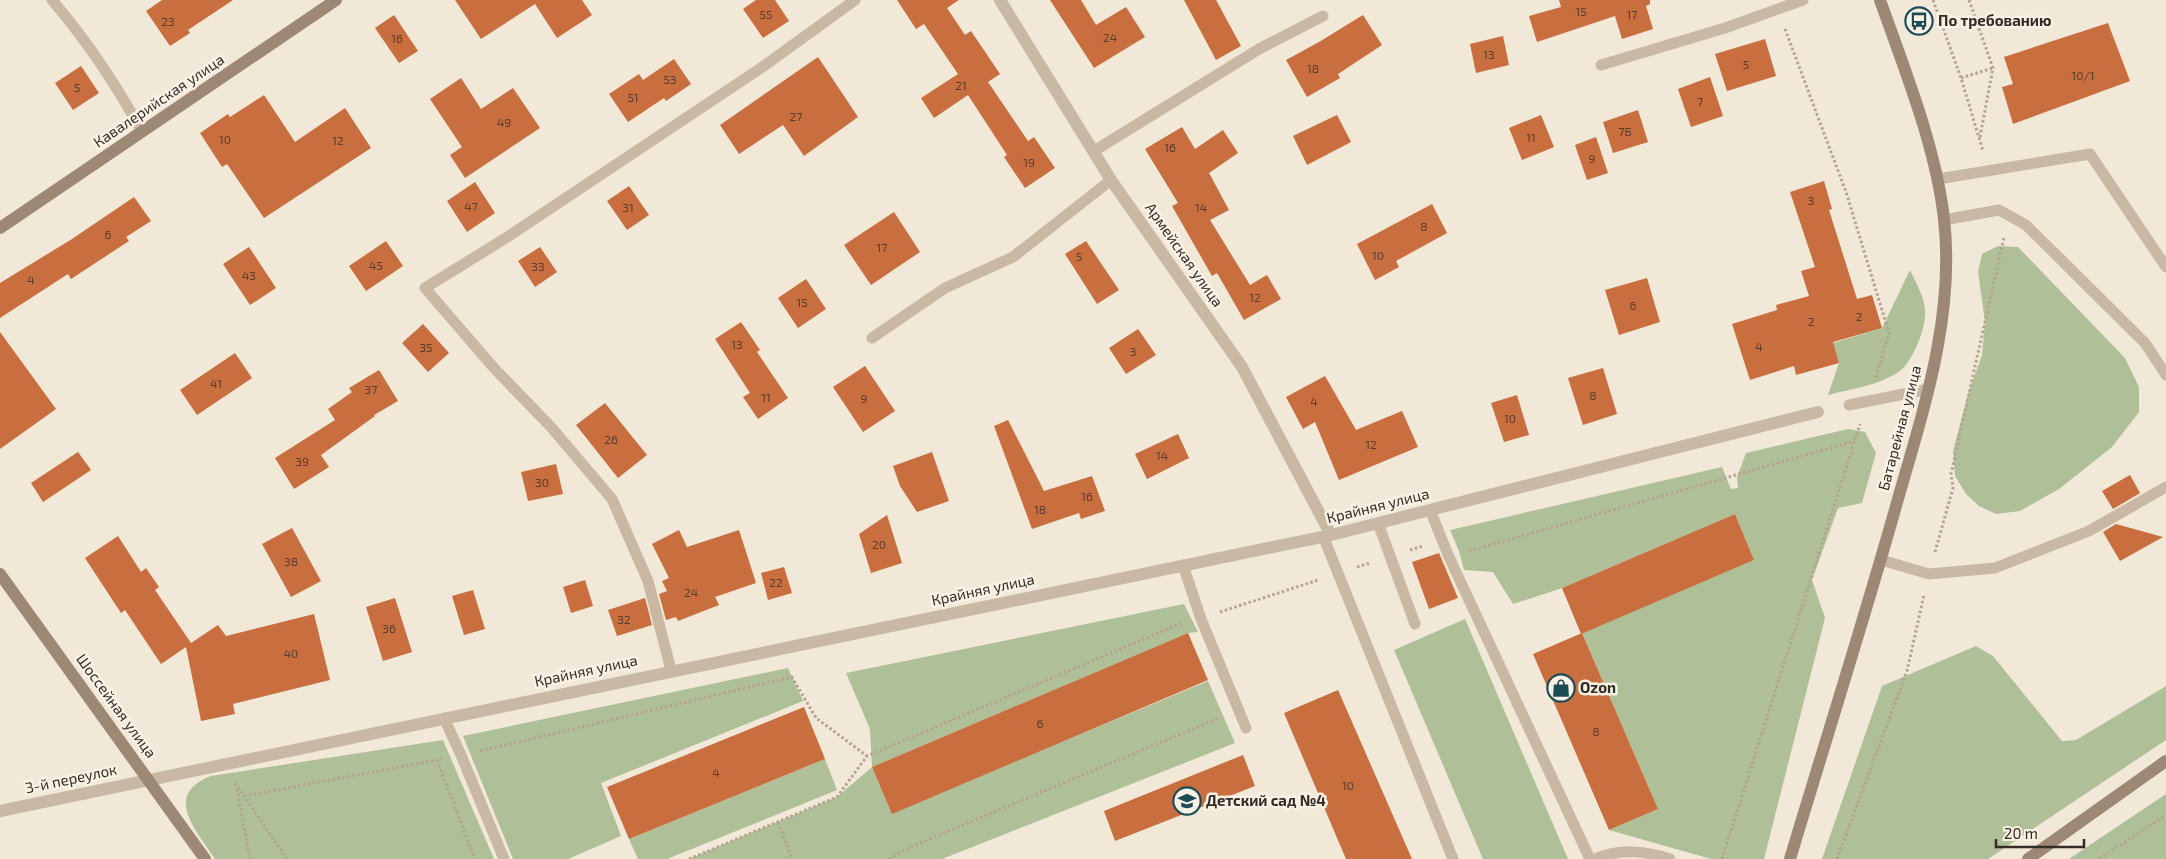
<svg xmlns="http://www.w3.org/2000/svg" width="2166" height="859" viewBox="0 0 2166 859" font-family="'Exo 2',sans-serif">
<rect width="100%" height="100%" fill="#f1e8d8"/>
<path fill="#afc098" d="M1998 246 2018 247 2125 358 2139 387V412L2112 447 2059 489 2020 511 1996 514 1979 506 1966 494 1955 476 1953 451 1968 394 1982 355 1985 322 1978 272 1982 254Z
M1910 270C1916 283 1926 299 1925 314 1925 330 1913 360 1901 370 1882 385 1850 389 1828 395L1839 363 1833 343 1882 328Z
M1848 429 1865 432 1876 453 1862 503 1838 508 1812 580 1825 618 1764 859H1711L1609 830 1658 809 1582 633 1754 560 1735 514 1562 588 1513 604 1493 572 1464 570 1459 551 1450 530 1722 467 1731 489 1738 488 1737 477 1746 453Z
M1184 604 1198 632 1188 633 872 767 892 813 1208 681 1235 743 942 859H689L837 797 872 767 870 729 846 673Z
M1465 619 1568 859H1483L1394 650Z
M1976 646 1993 656 2062 741 2076 740 2166 686V740L1988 859H1822L1882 686Z
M788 668 803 701 601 783 621 836 568 859H513L463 736Z
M443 740 494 859H215C197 831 162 795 211 776Z
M825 759 837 790 667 859H638L629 839Z
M2166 794V859H2069Z"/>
<path fill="#c86e3f" d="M162 0H233L188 30 190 33 170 46 146 11Z
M455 0H582L592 15 557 38 535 4 481 39Z
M756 0H775L789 21 763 38 743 9Z
M897 0H959L947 8 965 35 971 31 1000 74 988 82 1028 141 1034 137 1055 168 1025 188 1004 157 1007 155 968 95 934 118 921 98 958 74 924 24 916 29Z
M1050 0H1081L1096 25 1126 7 1145 37 1094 68Z
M1184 0H1216L1241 46 1216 60Z
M1559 0H1650V4L1646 6 1653 29 1622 39 1615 16 1537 42 1529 16 1561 7Z
M394 15 418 51 399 63 375 28Z
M1363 15 1382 45 1338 74 1340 78 1307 97 1286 60 1319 42Z
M2108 23 2130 81 2013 124 2002 87 2013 84 2004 57Z
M1503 36 1509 65 1476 73 1470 44Z
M1765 39 1776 76 1727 91 1715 54Z
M818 57 858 117 804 156 783 125 739 154 720 125Z
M674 59 691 84 666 101 664 98 628 122 609 94 639 74 643 80Z
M81 66 99 93 73 110 55 83Z
M1710 77 1723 116 1691 127 1678 89Z
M461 78 481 109 513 88 540 128 465 178 450 155 462 147 430 99Z
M264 95 295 142 345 108 371 148 264 218 227 164 222 167 200 133 228 114 230 117Z
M1638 110 1648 142 1613 153 1603 122Z
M1337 115 1351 142 1307 165 1293 136Z
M1541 115 1554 147 1522 160 1509 128Z
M1182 127 1195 149 1223 130 1238 153 1209 173 1229 210 1210 220 1250 285 1267 275 1281 299 1244 320 1217 273 1212 276 1172 206 1178 203 1145 149Z
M1596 137 1608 173 1587 180 1575 145Z
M1824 181 1832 209 1829 210 1857 299 1872 295 1882 328 1833 342 1839 363 1796 375 1794 366 1750 380 1732 324 1777 310 1776 305 1809 296 1801 271 1815 267 1790 192Z
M475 182 495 213 467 232 447 201Z
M629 186 649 215 627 230 607 201Z
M134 197 151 221 126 237 129 241 71 279 68 274 0 318V283L72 239Z
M1432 204 1447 233 1396 261 1399 267 1375 280 1357 244Z
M894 212 920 252 871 285 844 245Z
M386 241 403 266 366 291 349 266Z
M1086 241 1119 290 1097 304 1065 254Z
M249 247 276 288 250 305 223 264Z
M540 247 557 272 535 287 518 261Z
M1647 278 1660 322 1619 335 1605 290Z
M806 279 826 309 798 328 778 298Z
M741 322 760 350 757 352 788 398 758 419 743 397 750 393 715 339Z
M423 324 449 353 428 372 402 343Z
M1138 329 1156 355 1126 374 1109 348Z
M0 332 56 409 0 449Z
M235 353 252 378 197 415 180 390Z
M865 366 895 411 863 432 833 387Z
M1603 368 1617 414 1583 425 1568 378Z
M379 370 398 401 374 415 375 416 321 455 329 467 294 489 275 458 335 420 328 409 352 392 349 388Z
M1325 376 1356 430 1402 411 1418 447 1339 480 1315 422 1303 429 1286 397Z
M1517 395 1529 435 1504 442 1491 403Z
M605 403 647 455 618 478 576 425Z
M1008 420 1044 491 1092 476 1105 511 1081 519 1079 513 1032 529 994 426Z
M1178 434 1189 458 1147 479 1135 454Z
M78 452 91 470 43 502 31 483Z
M932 452 949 501 917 512 900 486 893 466Z
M556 464 563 494 528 501 521 472Z
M2130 475 2140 493 2113 509 2102 491Z
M1735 514 1754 560 1581 634 1562 588Z
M887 515 902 563 871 573 859 534Z
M2116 524 2163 537 2120 561 2103 532Z
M292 528 321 581 291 597 262 544Z
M679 530 687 547 739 530 756 583 715 597 719 605 678 621 676 617 666 620 659 594 667 591 662 581 669 578 652 544Z
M118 536 141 572 146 568 159 587 155 590 191 643 218 625 226 636 314 614 330 680 233 704 235 714 201 721 186 647 161 664 125 610 121 613 85 558Z
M1439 553 1458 598 1429 609 1412 562Z
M784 567 792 593 768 600 761 573Z
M585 580 593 606 571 613 563 587Z
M473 590 485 629 464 635 452 596Z
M395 598 412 652 383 661 366 607Z
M645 598 652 625 617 636 608 610Z
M1188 633 1208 680 892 814 872 767Z
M1582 633 1658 809 1609 830 1533 654Z
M1338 690 1412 859H1346L1284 713Z
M804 707 825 759 629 839 607 787Z
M1243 755 1255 786 1115 841 1104 811Z"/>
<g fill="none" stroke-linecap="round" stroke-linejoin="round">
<path stroke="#b5a38e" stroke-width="3" stroke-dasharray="2.5 2.5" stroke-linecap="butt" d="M1933 0 1961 78 1983 151
M1969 0 1993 68 1980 137
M1785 29 1846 192 1889 333 1875 380
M1961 78 1993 68
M1410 550 1423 546
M1469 551 1855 441
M1935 552 1953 488 1951 474 2004 237
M1357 567 1370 563
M1220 612 1318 580
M480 751 792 677 816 718 867 756
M437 760 475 859
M235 783 287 859
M237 789 250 859
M244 796 442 759
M778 822 792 859
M689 859 837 797 867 756 1182 623
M889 859 908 848 1219 718
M1722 859 1860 424
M1837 859 1907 671 1924 595
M2099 859 2166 815"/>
<path stroke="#c9b9a4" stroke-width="11" d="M52 0C87 41 116 84 142 132
M1601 65 1725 28 1803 0
M1094 151 1259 49 1323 16
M1938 179 2090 154 2166 267
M1944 220 1999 210 2026 225 2145 343 2166 375
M872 338 945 288 1013 257 1111 180
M1849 405 1929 389
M1430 510 1449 557 1590 859
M1378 523 1415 624
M1323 536 1453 859
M1881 560 1929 574 1995 568 2089 531 2166 487
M1183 565 1201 619 1246 728
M671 670 648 581 612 499 551 427 494 368 425 288 509 236 761 68 855 0
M444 718 461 755 504 859
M1596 859C1618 848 1648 851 1670 859"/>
<path stroke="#c9b9a4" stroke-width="12" d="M1000 0 1111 180 1242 367 1331 535
M0 811 1331 535 1818 412"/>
<path stroke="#9d8875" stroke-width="12" d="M0 228 336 0
M0 574 205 859
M1790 859C1826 739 1864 620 1898 499 1924 408 1955 315 1944 219 1936 147 1904 68 1880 0
M2028 859 2166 761"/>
</g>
<defs>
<g id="bus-ring" transform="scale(1.4375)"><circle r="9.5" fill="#f9f1e4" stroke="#1b4c56" stroke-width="1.5"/><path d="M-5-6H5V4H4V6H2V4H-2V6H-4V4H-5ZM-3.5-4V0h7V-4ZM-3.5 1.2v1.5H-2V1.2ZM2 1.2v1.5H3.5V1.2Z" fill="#1b4c56"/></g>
<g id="shop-ring" transform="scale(1.4375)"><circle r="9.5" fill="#f9f1e4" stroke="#1b4c56" stroke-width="1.5"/><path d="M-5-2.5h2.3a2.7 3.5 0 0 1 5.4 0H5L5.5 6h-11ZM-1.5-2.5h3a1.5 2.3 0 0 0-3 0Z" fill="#1b4c56"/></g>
<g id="school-ring" transform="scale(1.4375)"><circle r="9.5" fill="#f9f1e4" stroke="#1b4c56" stroke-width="1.5"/><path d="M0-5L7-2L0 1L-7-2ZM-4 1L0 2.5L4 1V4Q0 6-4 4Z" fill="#1b4c56"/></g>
</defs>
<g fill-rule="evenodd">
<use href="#bus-ring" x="1919" y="21"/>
<use href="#shop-ring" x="1561" y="688"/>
<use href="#school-ring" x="1187" y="801"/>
</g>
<g text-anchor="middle" stroke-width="5" stroke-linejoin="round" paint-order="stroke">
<g font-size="12" fill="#593c2c">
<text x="1581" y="16">15</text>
<text x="766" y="19">55</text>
<text x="1632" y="19">17</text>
<text x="168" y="26">23</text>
<text x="1110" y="42">24</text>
<text x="397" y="43">16</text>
<text x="1489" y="59">13</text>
<text x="1746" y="69">5</text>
<text x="1313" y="73">18</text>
<text x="2083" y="80">10/1</text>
<text x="670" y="84">53</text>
<text x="961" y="90">21</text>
<text x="77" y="92">5</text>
<text x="633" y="102">51</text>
<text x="1700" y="106">7</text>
<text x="796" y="121">27</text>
<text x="504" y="127">49</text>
<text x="1625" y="136">7Б</text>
<text x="1531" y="142">11</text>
<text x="225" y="144">10</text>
<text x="338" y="145">12</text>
<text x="1170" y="152">16</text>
<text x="1592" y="163">9</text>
<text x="1029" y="167">19</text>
<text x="1811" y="205">3</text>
<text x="471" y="211">47</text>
<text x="628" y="212">31</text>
<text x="1201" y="212">14</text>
<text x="1424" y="231">8</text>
<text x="108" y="239">6</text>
<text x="882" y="252">17</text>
<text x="1378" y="260">10</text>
<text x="1079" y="261">5</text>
<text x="376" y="270">45</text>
<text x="538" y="271">33</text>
<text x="249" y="280">43</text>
<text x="31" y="284">4</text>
<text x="1255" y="302">12</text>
<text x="802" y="307">15</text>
<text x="1633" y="310">6</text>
<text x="1859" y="321">2</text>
<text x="1811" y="326">2</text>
<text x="737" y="349">13</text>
<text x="1759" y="351">4</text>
<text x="426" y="352">35</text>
<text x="1133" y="356">3</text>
<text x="216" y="388">41</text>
<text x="371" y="394">37</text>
<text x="1593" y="400">8</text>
<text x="766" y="402">11</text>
<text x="864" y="403">9</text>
<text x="1314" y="406">4</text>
<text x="1510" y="423">10</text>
<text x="611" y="444">26</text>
<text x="1371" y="449">12</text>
<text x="1162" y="460">14</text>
<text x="302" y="466">39</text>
<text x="542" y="487">30</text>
<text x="1087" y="501">16</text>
<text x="1040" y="514">18</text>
<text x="879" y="549">20</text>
<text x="291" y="566">38</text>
<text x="776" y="587">22</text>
<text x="691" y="597">24</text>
<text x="624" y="624">32</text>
<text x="389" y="633">36</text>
<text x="291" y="658">40</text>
<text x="1040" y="728">6</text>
<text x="1596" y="736">8</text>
<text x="716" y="777">4</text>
<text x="1348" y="790">10</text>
</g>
<g font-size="15" font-weight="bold" fill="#342c26" stroke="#f9f1e4" text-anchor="start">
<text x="1938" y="26">По требованию</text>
<text x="1580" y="693">Ozon</text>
<text x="1206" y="806">Детский сад №4</text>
</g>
<g font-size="15" fill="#342c26" stroke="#f9f1e4">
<text transform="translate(159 101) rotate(-34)" y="5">Кавалерийская улица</text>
<text transform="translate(1184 255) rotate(55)" y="5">Армейская улица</text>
<text transform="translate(1900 428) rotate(-75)" y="5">Батарейная улица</text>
<text transform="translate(1378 506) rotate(-14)" y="5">Крайняя улица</text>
<text transform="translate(983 590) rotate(-12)" y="5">Крайняя улица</text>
<text transform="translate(586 671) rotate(-12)" y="5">Крайняя улица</text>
<text transform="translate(116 706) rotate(54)" y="5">Шоссейная улица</text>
<text transform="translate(71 779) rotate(-12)" y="5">3-й переулок</text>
</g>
</g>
<path d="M1996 839v8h88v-8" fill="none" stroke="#342c26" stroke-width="2.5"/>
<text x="2004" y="839" font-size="15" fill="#342c26" stroke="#f9f1e4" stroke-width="4" paint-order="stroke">20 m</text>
</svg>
